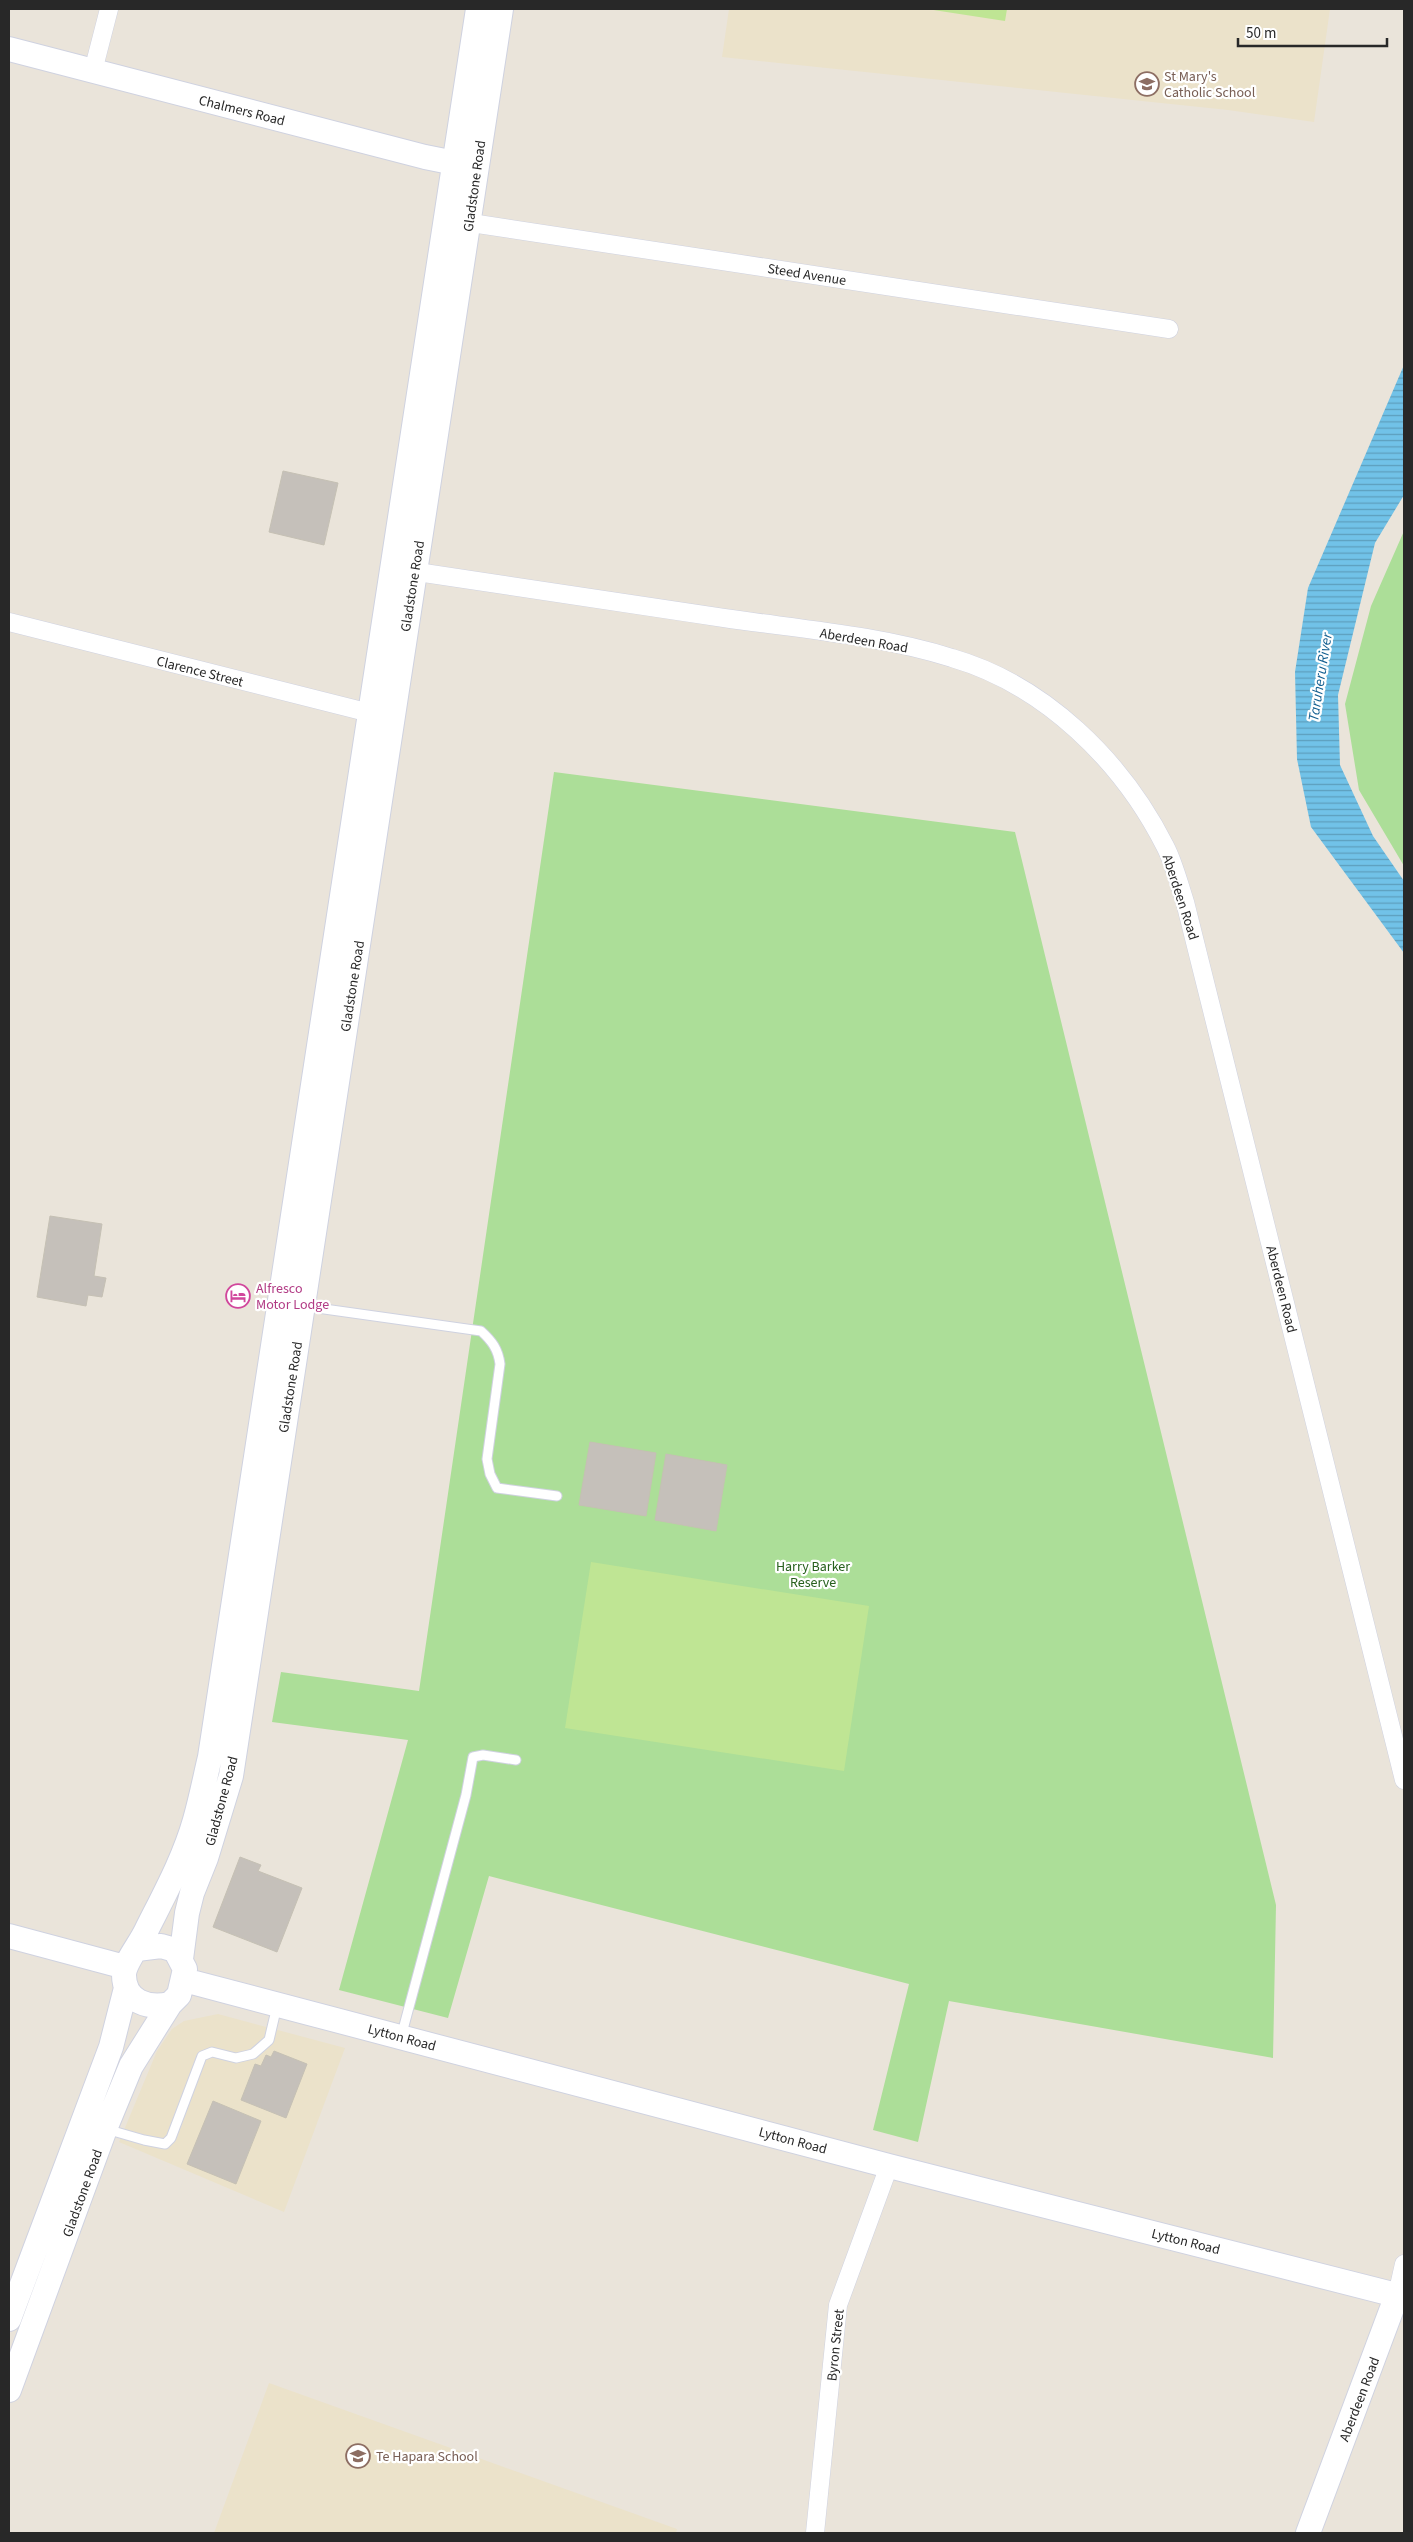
<svg xmlns="http://www.w3.org/2000/svg" width="1413" height="2542" viewBox="0 0 1413 2542" font-family="'Source Sans 3',sans-serif">
<defs>
<pattern id="water-rules" width="6" height="5" patternUnits="userSpaceOnUse" patternTransform="scale(1.25)"><rect width="6" height="5" fill="#71c2e8"/><path d="M0 2.5h6" fill="none" stroke="#5d9ebc"/></pattern>
</defs>
<rect width="100%" height="100%" fill="#eae4da"/>
<path fill="#ebe2ca" d="M729 9H1330L1314 122 1228 110 722 57Z
M218 2014 345 2048 284 2212 119 2142 157 2051 172 2029 184 2021Z
M269 2383 677 2529 676 2533H214Z"/>
<path fill="#acde98" d="M1404 531V866L1359 790 1345 704 1371 606Z
M554 772 1015 832 1276 1905 1273 2058 949 2001 918 2142 873 2130 909 1984 489 1876 448 2018 339 1990 408 1740 272 1722 281 1672 419 1691Z"/>
<path fill="#bfe594" d="M927 9H1007L1005 21Z
M591 1562 869 1606 844 1771 565 1728Z"/>
<path fill="url(#water-rules)" d="M1404 365V495L1375 543 1338 695 1340 765 1373 836 1404 881V953L1311 827 1297 759 1295 672 1308 588Z"/>
<path fill="#c5c0ba" stroke="#c5c0b4" d="M283 471 338 483 324 545 269 532Z
M50 1216 102 1224 94 1276 106 1278 102 1297 88 1295 86 1306 37 1297Z
M590 1442 656 1453 646 1516 579 1505Z
M666 1454 727 1465 716 1531 655 1520Z
M240 1857 261 1865 258 1871 302 1888 277 1952 213 1927Z
M274 2051 307 2064 286 2118 241 2100 255 2064 261 2066 266 2055 271 2057Z
M213 2101 261 2121 236 2184 187 2164Z"/>
<g fill="none" stroke-linecap="round" stroke-linejoin="round">
<g stroke="#cfd2e0" stroke-width="11">
<path id="lane" d="M303 1306 481 1331C492 1341 498 1349 500 1364L487 1459 490 1474 497 1488 557 1496
M401 2037 466 1795 473 1757 483 1755 516 1760
M106 2129 144 2140 165 2144 171 2138 202 2056 212 2052 236 2058 253 2054 269 2040 277 2006"/>
</g>
<g stroke="#cfd2e0" stroke-width="19">
<path id="street" d="M93 71 109 9
M458 221 1169 329
M404 570C510 585 617 602 724 618 799 629 879 635 952 658 1045 685 1122 761 1165 846 1174 863 1179 884 1185 902L1404 1780
M9 622 382 716
M1397 2295 1404 2264
M815 2533 838 2305 889 2166"/>
</g>
<g stroke="#cfd2e0" stroke-width="26">
<path id="secondary" d="M9 49 425 157 470 166
M9 1936 125 1967
M181 1959 187 1913 192 1893 206 1858 231 1776 501 9
M184 1980 889 2166 1404 2297
M170 2004C149 2009 124 2002 124 1975 124 1963 140 1944 146 1931 164 1895 184 1859 195 1820 201 1799 205 1778 210 1757L478 9
M9 2319 111 2047 126 1988
M9 2390 105 2129 131 2066 170 2004 179 1995 185 1969 175 1950 161 1946 137 1949
M1308 2533 1397 2295"/>
</g>
<use href="#lane" stroke="#fff" stroke-width="9"/>
<use href="#street" stroke="#fff" stroke-width="18"/>
<use href="#secondary" stroke="#fff" stroke-width="24"/>
</g>
<defs>
<g id="school-ring" transform="scale(1.25)"><circle r="9.5" fill="#fff" stroke="#8d6e63" stroke-width="1.5"/><path d="M0-5L7-2L0 1L-7-2ZM-4 1L0 2.5L4 1V4Q0 6-4 4Z" fill="#8d6e63"/></g>
<g id="hotel-ring" transform="scale(1.25)"><circle r="9.5" fill="#fff" stroke="#d1479c" stroke-width="1.5"/><path d="M-6-4.5h1.5V1H6V5H4.5V3h-9V5H-6ZM-4 0a1.8 1.8 0 1 1 3.6 0ZM.5 0V-2.5h3Q6-2.5 6 0Z" fill="#d1479c"/></g>
</defs>
<g fill-rule="evenodd">
<use href="#school-ring" x="1147" y="84"/>
<use href="#hotel-ring" x="238" y="1296"/>
<use href="#school-ring" x="358" y="2456"/>
</g>
<g text-anchor="middle" stroke-width="4.5" stroke-linejoin="round" paint-order="stroke">
<g font-size="14" fill="#785e54" stroke="#fff" text-anchor="start">
<text x="1164" y="81">St Mary's<tspan x="1164" dy="16">Catholic School</tspan></text>
<text x="376" y="2461">Te Hapara School</text>
</g>
<g font-size="14" fill="#282828" stroke="#fff">
<text transform="translate(242 110) rotate(14)" y="5">Chalmers Road</text>
<text transform="translate(474 186) rotate(-82)" y="5">Gladstone Road</text>
<text transform="translate(807 274) rotate(9)" y="5">Steed Avenue</text>
<text transform="translate(412 586) rotate(-81)" y="5">Gladstone Road</text>
<text transform="translate(864 640) rotate(10)" y="5">Aberdeen Road</text>
<text transform="translate(200 671) rotate(14)" y="5">Clarence Street</text>
<text transform="translate(1181 897) rotate(72)" y="5">Aberdeen Road</text>
<text transform="translate(352 986) rotate(-81)" y="5">Gladstone Road</text>
<text transform="translate(1282 1289) rotate(76)" y="5">Aberdeen Road</text>
<text transform="translate(290 1387) rotate(-81)" y="5">Gladstone Road</text>
<text transform="translate(221 1801) rotate(-75)" y="5">Gladstone Road</text>
<text transform="translate(402 2037) rotate(15)" y="5">Lytton Road</text>
<text transform="translate(793 2140) rotate(15)" y="5">Lytton Road</text>
<text transform="translate(82 2193) rotate(-70)" y="5">Gladstone Road</text>
<text transform="translate(1186 2241) rotate(14)" y="5">Lytton Road</text>
<text transform="translate(835 2345) rotate(-84)" y="5">Byron Street</text>
<text transform="translate(1359 2399) rotate(-69)" y="5">Aberdeen Road</text>
</g>
<g font-size="14" fill="#b23c85" stroke="#fff" text-anchor="start">
<text x="256" y="1293">Alfresco<tspan x="256" dy="16">Motor Lodge</tspan></text>
</g>
<g font-size="14" fill="#27601d" stroke="#fff">
<text x="813" y="1571">Harry Barker<tspan x="813" dy="16">Reserve</tspan></text>
</g>
<g font-size="15" font-style="italic" fill="#135f90" stroke="#fff">
<text transform="translate(1320 677) rotate(-81)" y="5">Taruheru River</text>
</g>
</g>
<rect width="1413" height="2542" fill="none" stroke="#282828" stroke-width="20"/>
<path d="M1238 38v8h149v-8" fill="none" stroke="#282828" stroke-width="2.5"/>
<text x="1246" y="38" font-size="15" fill="#282828" stroke="#ffffff" stroke-width="4" paint-order="stroke">50 m</text>
</svg>
